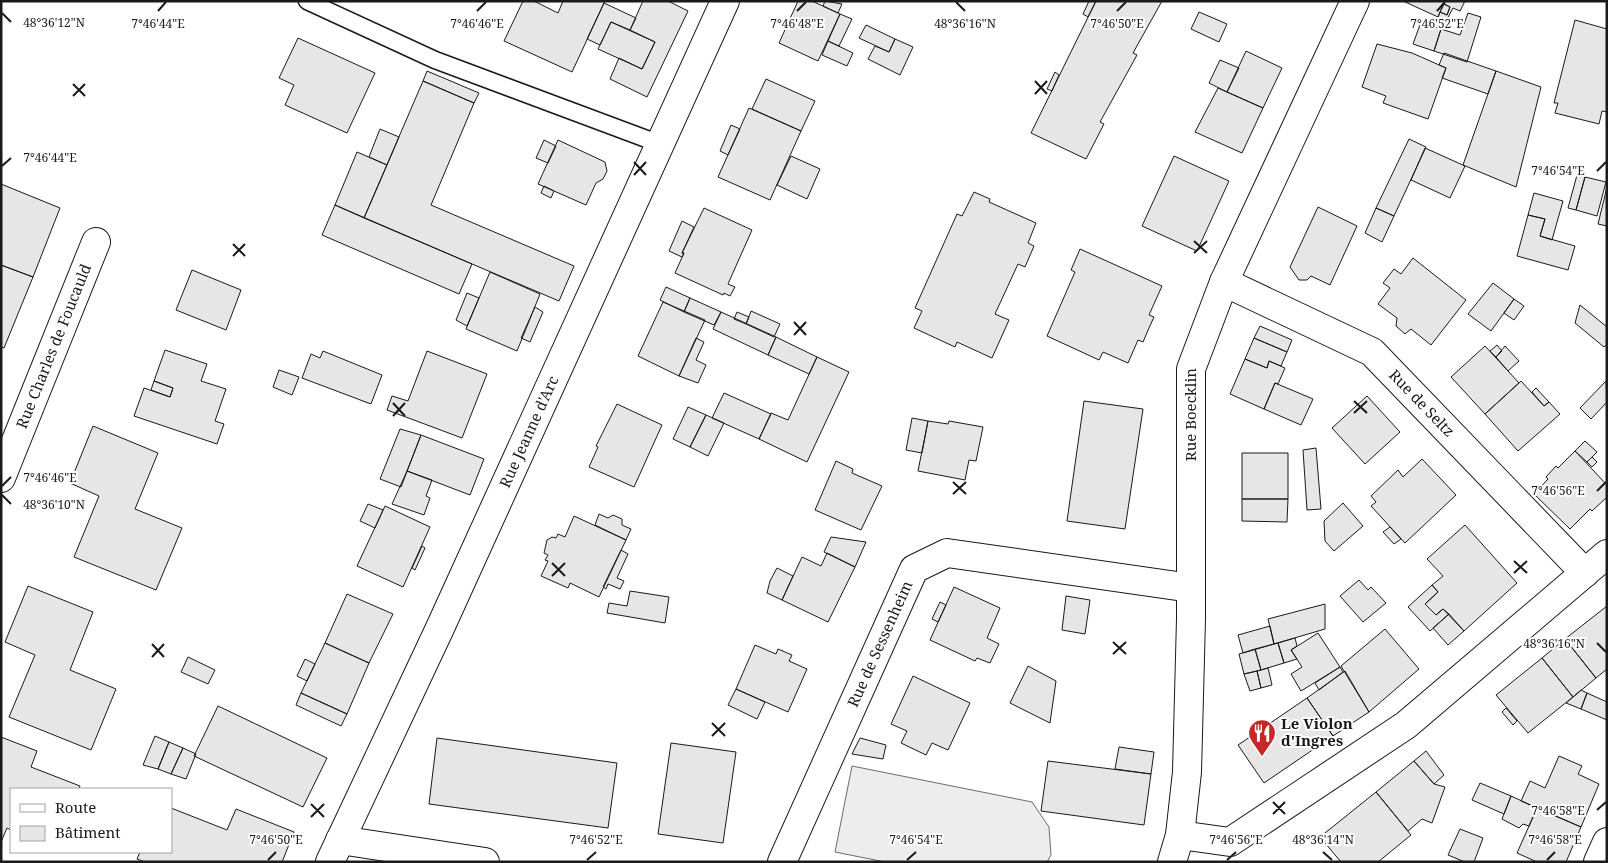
<svg xmlns="http://www.w3.org/2000/svg" width="1608" height="863" viewBox="0 0 1608 863" font-family="'Noto Serif',serif">
<rect width="100%" height="100%" fill="#fff"/>
<path fill="#ededed" stroke="#6a6a6a" d="M852 766 1032 802 1049 827 1051 855 1047 862H885L835 852Z"/>
<path fill="#e6e6e6" stroke="#1a1a1a" d="M523 1H534L558 13 563 1H605L572 72 504 41Z
M643 1H668L688 11 647 97 610 79 619 58 642 69 655 42 630 30Z
M798 1H812L840 14 818 61 779 43Z
M825 1 842 4 838 13 823 6Z
M1089 1H1096L1088 17 1083 14Z
M1096 1H1162L1133 53 1137 55 1100 122 1104 124 1086 159 1031 133Z
M1403 1H1445L1438 17Z
M1445 1H1465L1460 11 1453 8 1446 21 1438 17 1440 12 1447 15 1450 7 1444 4Z
M604 3 636 18 630 30 611 22 600 45 587 39Z
M1444 4 1450 7 1447 15 1440 12Z
M1199 12 1227 24 1219 42 1191 29Z
M1468 13 1481 17 1467 62 1434 51 1441 29 1460 35Z
M840 14 852 19 839 46 828 41Z
M1575 20 1607 29V112L1602 111 1599 124 1555 113 1558 103H1554Z
M611 22 655 42 642 69 598 49Z
M1421 22 1441 29 1434 51 1413 44Z
M866 25 895 39 889 52 859 38Z
M298 38 375 73 347 133 285 105 294 85 279 78Z
M895 39 913 47 900 75 868 59 875 46 889 52Z
M828 41 853 53 847 66 822 55Z
M1377 44 1412 53 1446 68 1428 119 1383 103 1386 96 1362 87Z
M1246 51 1282 68 1263 108 1227 92Z
M1444 53 1496 71 1488 94 1442 78 1446 68 1439 65Z
M1220 60 1239 68 1227 92 1209 83Z
M427 71 479 93 474 103 423 81Z
M1496 71 1541 87 1516 187 1463 165Z
M1055 72 1059 75 1052 91 1047 89Z
M766 79 815 101 801 131 752 109Z
M423 81 474 103 431 205 574 266 559 301 364 218Z
M1218 88 1263 108 1242 153 1195 132Z
M749 108 801 131 770 200 718 177Z
M731 125 740 129 728 155 720 151Z
M380 129 399 137 387 165 369 157Z
M1409 139 1426 147 1394 216 1376 208Z
M544 140 556 146 548 163 536 158Z
M558 140 605 162 607 171 603 179 596 183 586 205 538 184Z
M1425 148 1465 166 1450 198 1411 180Z
M357 152 387 165 364 218 335 205Z
M791 156 820 169 807 199 777 185Z
M1174 156 1229 181 1197 251 1142 226Z
M1577 175 1585 177 1576 210 1568 208Z
M1585 177 1606 182 1597 216 1576 210Z
M1 184 60 208 33 277 1 265Z
M544 186 554 191 551 198 541 193Z
M1607 187V226L1598 224Z
M974 192 990 199 989 202 1036 223 1028 243 1034 246 1025 267 1018 264 995 314 1009 320 992 358 957 342 955 347 914 328 922 311 915 308 957 214 962 216Z
M1534 193 1563 201 1552 240 1540 236 1545 219 1528 215Z
M335 205 472 264 459 294 322 235Z
M1318 207 1357 226 1330 285 1311 276 1307 280H1299L1290 267Z
M704 208 752 230 728 284 735 287 730 296 724 293 723 295 675 273 684 253H682Z
M1376 208 1394 216 1382 242 1365 233Z
M1528 215 1545 219 1540 236 1575 246 1568 270 1517 256Z
M682 221 694 227 682 253H684L682 257 669 251Z
M1080 249 1162 286 1149 315 1154 317 1149 328 1143 342 1138 340 1128 363 1103 352 1099 360 1047 336 1075 272 1071 270Z
M1413 258 1466 300 1431 345 1411 329 1405 334 1396 326 1397 318 1378 304 1390 288 1383 283 1394 269 1401 274Z
M1 265 33 277 4 348 1 347Z
M192 270 241 290 226 330 176 310Z
M490 272 540 294 517 351 466 329Z
M1493 283 1514 299 1491 331 1468 314Z
M666 287 690 298 684 312 660 300Z
M467 293 479 298 467 326 456 320Z
M690 298 721 312 714 325 684 312Z
M1514 299 1524 306 1514 320 1504 313Z
M663 302 705 320 679 376 638 356Z
M1580 305 1607 327V344L1604 347 1575 323Z
M535 307 543 312 530 342 521 338Z
M751 311 780 324 774 337 746 324Z
M721 312 776 337 768 355 713 329Z
M737 312 749 317 746 324 734 319Z
M1260 326 1292 340 1287 352 1254 338Z
M776 337 817 357 809 374 768 355Z
M696 338 704 342 696 360 706 365 698 383 679 376Z
M1254 338 1287 352 1281 366 1269 361 1267 368 1245 359Z
M1497 345 1502 351 1496 357 1490 351Z
M1485 346 1519 383 1485 414 1451 377Z
M1505 346 1519 361 1508 371 1496 357Z
M165 350 207 364 201 381 226 389 215 421 224 424 217 444 134 416 144 388 170 397 173 388 154 381Z
M323 351 382 375 371 404 302 378 311 354 320 358Z
M427 351 487 374 462 438 387 410 392 396 408 401Z
M817 357 849 372 807 462 759 439 771 413 788 420Z
M1245 359 1267 368 1269 361 1285 368 1278 384 1275 383 1264 409 1230 394Z
M279 370 299 377 292 395 273 387Z
M154 381 173 388 170 397 151 390Z
M1521 381 1544 406 1549 402 1560 414 1518 451 1485 414Z
M1606 381 1607 402 1591 419 1580 408Z
M1275 383 1313 399 1301 425 1264 409Z
M1536 388 1549 402 1544 406 1532 392Z
M724 393 771 414 759 439 712 418Z
M1367 396 1400 432 1365 464 1332 428Z
M1084 401 1143 409 1125 529 1067 521Z
M617 404 662 425 634 487 589 467 598 447 596 446Z
M688 407 706 415 690 447 673 439Z
M706 415 724 423 708 456 690 447Z
M912 418 928 421 922 453 906 450Z
M928 421 948 424 949 421 983 427 976 461 969 460 965 480 918 471Z
M93 426 158 453 135 509 182 528 156 590 74 557 99 496 70 483Z
M400 429 421 435 401 487 380 479Z
M421 435 484 459 470 495 407 471Z
M1585 441 1597 452 1587 462 1575 451Z
M1316 448 1321 509 1307 510 1303 450Z
M1575 451 1607 485V497L1592 511 1590 509 1570 529 1534 494 1548 479 1546 477 1556 466 1558 468Z
M1242 453H1288V499H1242Z
M1592 457 1597 462 1592 467 1587 462Z
M1422 459 1456 495 1405 543 1371 506 1376 502 1371 496 1398 470 1403 477Z
M836 461 853 469 852 473 882 486 861 530 815 510Z
M407 471 432 480 426 496 430 498 424 515 392 504Z
M1242 499H1288L1287 522 1242 521Z
M1343 503 1363 526 1334 551 1325 541 1324 521Z
M368 504 383 510 375 528 360 521Z
M385 506 430 527 403 587 357 566Z
M599 514 608 518 613 515 622 519V525L631 529 626 540 595 525Z
M574 516 626 540 599 597 570 583 568 588 541 576 548 561 545 560 548 555 544 553 547 540 552 537 556 538 558 534 565 537Z
M1465 525 1517 583 1464 631 1443 609 1436 615 1425 604 1438 592 1432 585 1443 576 1427 559Z
M1390 527 1401 539 1394 544 1383 532Z
M831 537 866 542 855 567 824 552Z
M422 546 425 548 415 570 412 568Z
M621 550 628 554 617 578 624 581 620 589 608 584 606 589 603 587Z
M827 553 855 567 828 622 782 600 802 557 821 566Z
M777 568 793 576 782 600 767 593 770 581Z
M1359 580 1368 590 1371 587 1386 603 1363 622 1340 596Z
M1432 585 1438 592 1425 604 1436 615 1443 609 1449 614 1430 631 1408 607Z
M28 586 93 612 70 670 116 689 91 750 9 717 35 655 5 642Z
M954 587 1000 608 987 638 999 644 990 663 977 658 975 661 930 640Z
M630 591 669 597 665 623 607 613 609 603 627 606Z
M347 594 393 614 369 663 325 643Z
M1066 596 1090 600 1085 634 1062 630Z
M940 602 946 605 938 622 932 619Z
M1325 604V629L1274 644 1268 619Z
M1607 606V669L1596 678 1565 639Z
M1449 614 1464 631 1448 645 1433 628Z
M1270 626 1274 644 1243 653 1238 635Z
M1385 629 1419 669 1369 712 1341 666Z
M1318 633 1340 667 1301 691 1291 674 1302 667 1291 650Z
M1295 638 1297 646 1291 650 1297 659 1284 663 1278 643Z
M1565 639 1596 678 1573 697 1542 658Z
M325 643 369 663 347 714 301 693Z
M1278 643 1284 663 1261 670 1255 649Z
M755 645 776 654 778 649 792 655 789 661 807 669 788 712 736 689Z
M1255 649 1261 670 1244 674 1239 654Z
M188 657 215 670 208 684 181 672Z
M1542 658 1573 697 1528 733 1496 695Z
M305 659 315 664 307 681 297 676Z
M1028 666 1056 681 1050 723 1010 703Z
M1340 667 1343 672 1319 690 1315 683Z
M1268 668 1272 685 1261 688 1257 671Z
M1257 671 1261 688 1250 691 1244 674Z
M1345 671 1369 712 1333 736 1307 698Z
M913 676 970 703 948 750 932 743 926 755 901 743 907 731 891 724Z
M736 689 765 702 757 719 728 705Z
M1581 690 1587 693 1581 709 1566 703Z
M301 693 347 714 341 726 296 705Z
M1587 693 1607 702V720L1581 709Z
M1307 698 1333 736 1264 783 1238 745Z
M218 706 327 758 303 807 194 756Z
M1506 708 1517 721 1513 725 1502 712Z
M155 736 169 742 158 769 143 765Z
M1 737 37 751 31 767 80 786 79 789H11V830L7 828 1 842Z
M437 738 617 763 608 828 429 804Z
M860 738 886 745 883 759 852 754Z
M169 742 183 748 171 774 158 769Z
M671 743 736 752 723 843 658 834Z
M1119 747 1154 752 1151 774 1115 769Z
M183 748 196 754 186 779 171 774Z
M1426 751 1444 775 1434 784 1414 761Z
M1559 756 1582 766 1578 774 1599 784 1581 827 1521 801 1530 781 1545 788Z
M1048 761 1151 774 1144 825 1041 811Z
M1414 761 1434 784 1445 787 1432 823 1422 819 1408 831 1376 792Z
M1480 783 1511 796 1504 814 1472 800Z
M1376 792 1411 835 1378 862H1341L1320 837Z
M1511 796 1537 808 1529 826 1523 824 1519 828 1502 819Z
M171 808 227 830 236 809 294 832 282 862H145L137 859 140 852H171Z
M1537 808 1581 827 1566 862H1537L1517 853Z
M1460 829 1483 838 1474 862H1465L1448 855Z"/>
<g fill="none" stroke-linecap="round" stroke-linejoin="round">
<g stroke="#1a1a1a" stroke-width="19">
<path id="lane" d="M307 1 435 60 660 144"/>
</g>
<g stroke="#1a1a1a" stroke-width="30">
<g id="street">
<path id="s1" d="M1224 282 1372 352 1585 573"/>
<path id="s2" d="M1 478 96 242"/>
<path d="M1180 835 1230 842 1406 725 1607 554"/>
<path d="M340 840 485 862"/>
<path id="s3" d="M330 862 440 628 725 1"/>
<path id="s4" d="M782 862 914 569 947 553 1191 588"/>
<path d="M1598 862 1607 842"/>
</g>
</g>
<g stroke="#1a1a1a" stroke-width="30">
<g id="secondary">
<path id="s5" d="M1172 862 1180 835 1187 772 1191 619V369L1224 282 1355 1"/>
</g>
</g>
<use href="#lane" stroke="#fff" stroke-width="16"/>
<use href="#street" stroke="#fff" stroke-width="28"/>
<use href="#secondary" stroke="#fff" stroke-width="28"/>
</g>
<path fill="none" stroke="#1a1a1a" stroke-width="2" d="M956 2 965 11M158 11 166 2M477 11 486 2M797 11 806 2M1117 11 1126 2M1437 11 1445 2M2 13 11 22M1035 81 1047 94M73 84 85 96M1035 94 1047 81M73 96 85 84M634 162 646 175M2 166 11 158M1597 171 1606 162M634 175 646 162M1194 241 1207 253M233 244 245 256M1194 253 1207 241M233 256 245 244M794 322 806 335M794 335 806 322M1354 401 1367 413M393 403 405 416M1354 413 1367 401M393 416 405 403M953 482 966 494M2 486 11 477M1597 491 1606 482M953 494 966 482M2 495 11 504M1514 561 1527 573M552 563 565 576M1514 573 1527 561M552 576 565 563M1113 642 1126 654M1597 643 1606 652M152 644 164 657M1113 654 1126 642M152 657 164 644M712 723 725 736M712 736 725 723M1273 802 1285 814M311 804 324 817M1597 810 1606 802M1273 814 1285 802M311 817 324 804M1323 852 1332 860M268 860 276 852M587 860 596 852M907 860 916 852M1227 860 1236 852M1547 860 1555 852"/>
<defs>
<g id="restaurant-pin" transform="scale(1.4375)"><path d="M0 17L-7.5 6A9.5 9.5 0 1 1 7.5 6Z" fill="#c62828" stroke="#fff"/><path d="M-5-6h1v4h1v-4h1v4h1v-4h1v5L-1.5 .5V6h-2V.5L-5-1ZM5-6V6H3V1.5H1.5Q1.5-4 5-6Z" fill="#fff"/></g>
</defs>
<g fill-rule="evenodd">
<use href="#restaurant-pin" x="1262" y="733"/>
</g>
<g text-anchor="middle" stroke-width="4" stroke-linejoin="round" paint-order="stroke">
<g font-size="15" fill="#1a1a1a" stroke="#fff">
<text dy="5" stroke="none"><textPath href="#s2" startOffset="142">Rue Charles de Foucauld</textPath></text>
<text dy="5" stroke="none"><textPath href="#s1" startOffset="235">Rue de Seltz</textPath></text>
<text dy="5" stroke="none"><textPath href="#s5" startOffset="449">Rue Boecklin</textPath></text>
<text dy="5" stroke="none"><textPath href="#s3" startOffset="474">Rue Jeanne d'Arc</textPath></text>
<text dy="5" stroke="none"><textPath href="#s4" startOffset="239">Rue de Sessenheim</textPath></text>
</g>
<g font-size="15" font-weight="bold" fill="#1a1a1a" stroke="#fff" text-anchor="start">
<text x="1281" y="729">Le Violon<tspan x="1281" dy="17">d'Ingres</tspan></text>
</g>
</g>
<g font-size="12" text-anchor="middle" fill="#1a1a1a" stroke="#fff" stroke-width="4" stroke-linejoin="round" paint-order="stroke">
<text x="54" y="27">48°36'12"N</text>
<text x="158" y="28">7°46'44"E</text>
<text x="477" y="28">7°46'46"E</text>
<text x="797" y="28">7°46'48"E</text>
<text x="965" y="28">48°36'16"N</text>
<text x="1117" y="28">7°46'50"E</text>
<text x="1437" y="28">7°46'52"E</text>
<text x="50" y="162">7°46'44"E</text>
<text x="1558" y="175">7°46'54"E</text>
<text x="50" y="482">7°46'46"E</text>
<text x="1558" y="495">7°46'56"E</text>
<text x="54" y="509">48°36'10"N</text>
<text x="1554" y="648">48°36'16"N</text>
<text x="1558" y="815">7°46'58"E</text>
<text x="596" y="844">7°46'52"E</text>
<text x="1555" y="844">7°46'58"E</text>
<text x="276" y="844">7°46'50"E</text>
<text x="916" y="844">7°46'54"E</text>
<text x="1236" y="844">7°46'56"E</text>
<text x="1323" y="844">48°36'14"N</text>
</g>
<rect width="1608" height="863" fill="none" stroke="#1a1a1a" stroke-width="5"/>
<rect x="10" y="788" width="162" height="65" fill="#ffffff" stroke="#a3a3a3"/>
<rect x="20" y="804" width="25" height="8" fill="#ffffff" stroke="#a3a3a3"/>
<text x="55" y="813" font-size="15" fill="#1a1a1a">Route</text>
<rect x="20" y="826" width="25" height="15" fill="#e6e6e6" stroke="#a3a3a3"/>
<text x="55" y="838" font-size="15" fill="#1a1a1a">Bâtiment</text>
</svg>
